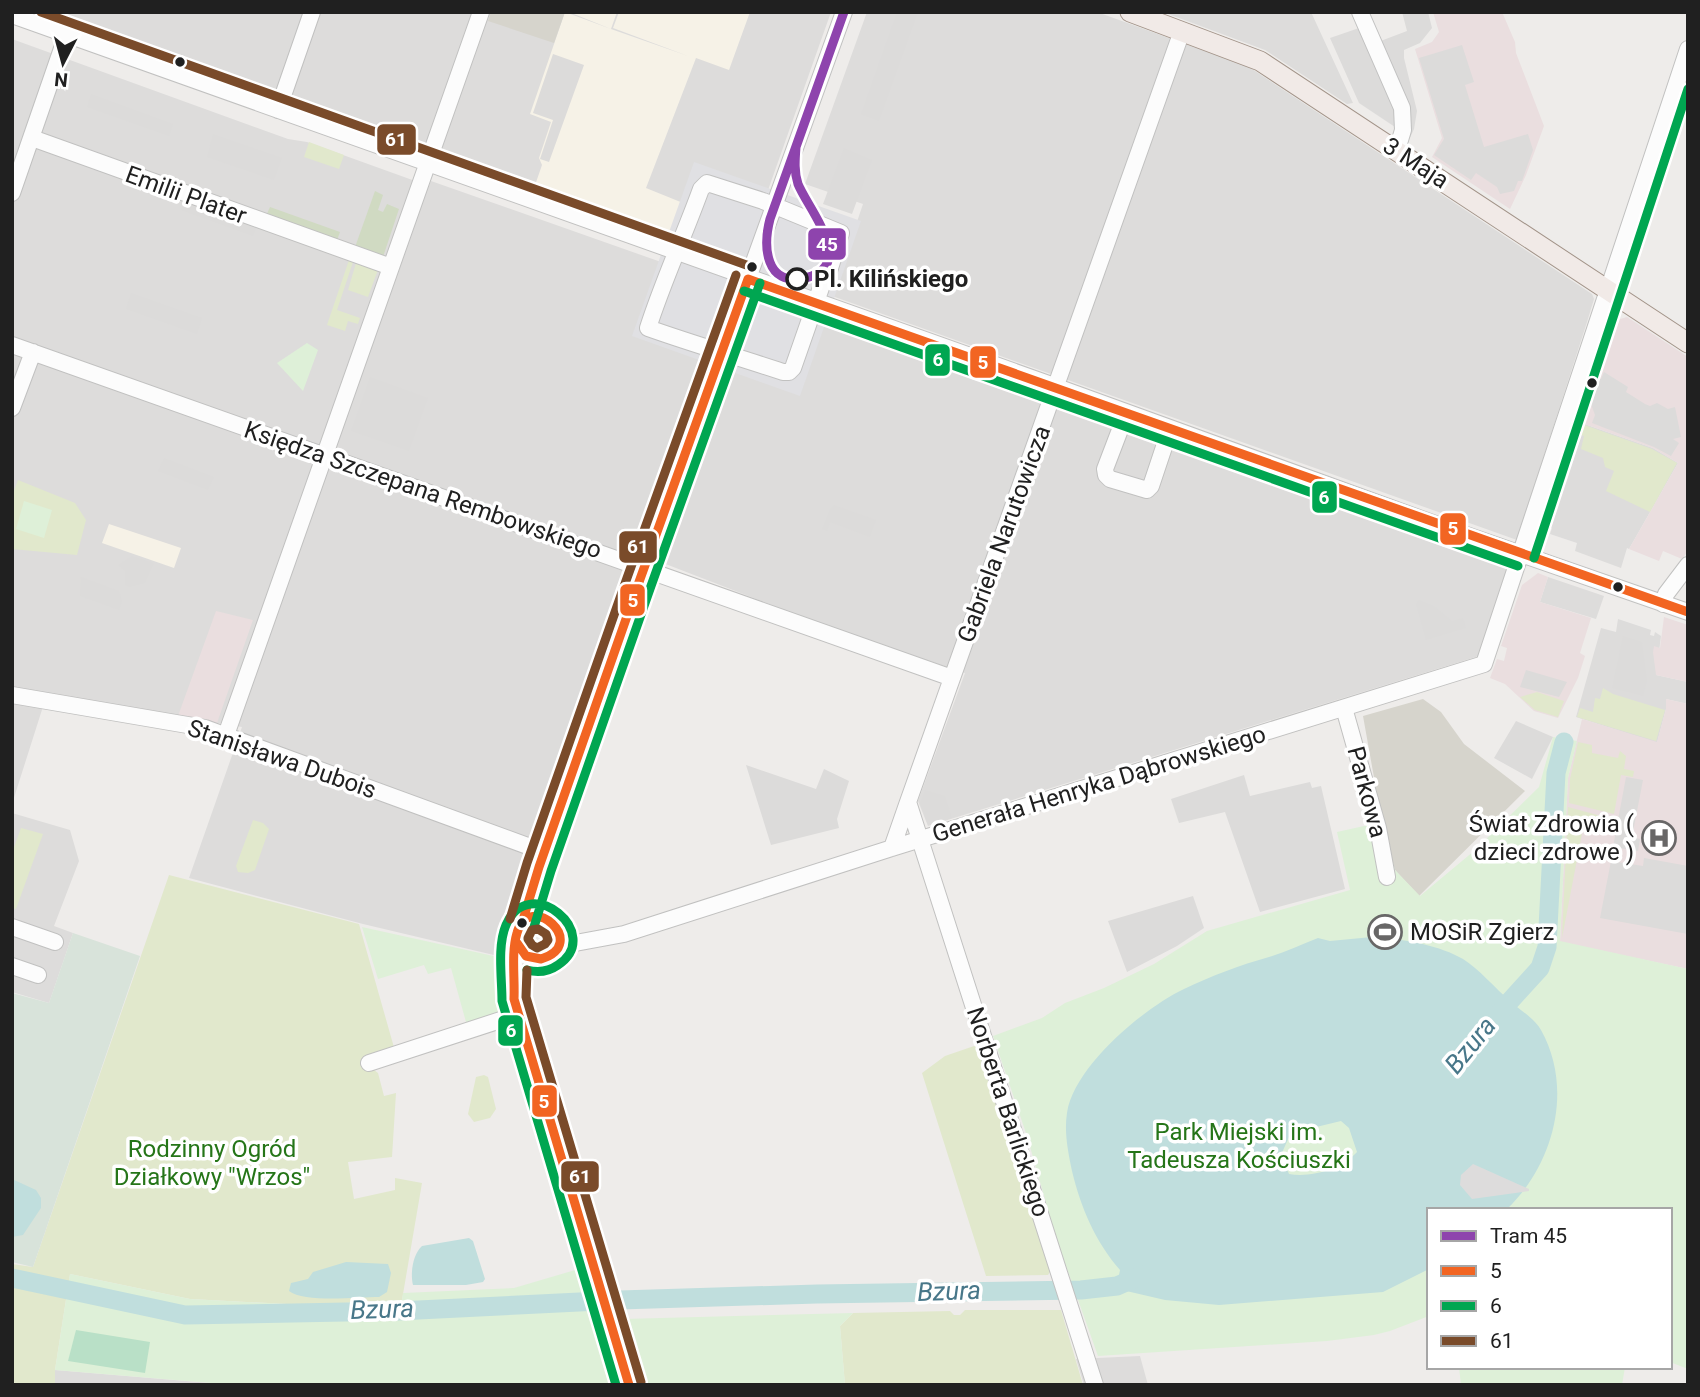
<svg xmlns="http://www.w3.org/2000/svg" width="1700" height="1397" viewBox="0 0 1700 1397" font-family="Roboto,sans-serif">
<rect width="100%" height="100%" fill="#eeecea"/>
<path fill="#dddcdb" d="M57 12H831L767 193 670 238 445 158 442 151Z
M867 12H1097L1249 67 1592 294 1594 299 1587 322 1517 540 832 296 863 204 805 184Z
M1163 12H1311L1353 103 1347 104 1265 50Z
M12 39 288 139 307 142 429 186 431 181 661 262 709 359 498 956 363 924 189 878 242 727 47 694 12 804Z
M822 319 1509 563 1479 656 928 826 918 801 965 673 826 626 663 563 684 502 682 490 727 365Z
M1576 421 1653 448 1678 463 1629 549 1627 548 1621 568 1575 551 1577 543 1550 534 1552 528 1541 524Z
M1548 577 1604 596 1596 619 1540 602Z
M1618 619 1651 630 1650 635 1654 636 1655 632 1661 636 1656 675 1688 682V704L1666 699V709L1657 743 1576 717 1601 628 1616 632Z
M12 813 70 830 79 861 54 926 73 933 49 1003 12 992Z
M1140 1356 1148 1385H1084L1076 1359Z
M55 1370 234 1385H55Z"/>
<path fill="#eadedf" d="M1433 12H1502L1515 42 1516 53 1544 126 1526 175 1510 209 1432 157 1442 138 1415 49 1432 42 1439 32Z
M1627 317 1688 357V551L1682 559 1663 551 1659 561 1629 549 1678 463 1653 448 1576 421 1607 323Z
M1538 573 1548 577 1540 602 1591 618 1580 653 1585 656 1578 678 1558 718 1534 711 1505 684 1490 678 1497 659 1504 661 1507 648 1501 646 1522 585Z
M216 611 253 620 217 723 180 719 178 716Z
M1664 617 1688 625V682L1656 675 1653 652 1654 646 1660 648Z
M1666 699 1688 704V969L1560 942 1568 778 1582 719 1657 742 1666 709Z"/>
<path fill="#f6f2e7" d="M565 12 611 29 569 12H617L611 29 688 56 613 28 619 12H750L729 70 696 58 646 188 683 203 670 239 533 191 542 165 539 158 551 122 530 114Z
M109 524 181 548 174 568 102 543Z"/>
<path fill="#d6d4cc" d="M491 12H565L554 43 488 21Z
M1423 699 1441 712 1464 744 1525 791 1419 896 1395 870 1382 822 1363 716Z"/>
<path fill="#e1e8cc" d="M309 142 344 155 339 169 304 157Z
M350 257 379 267 368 297 348 290 356 263 353 262 337 310 360 318 358 324 348 321 345 331 327 325Z
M1576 422 1652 449 1677 463 1650 512 1606 491 1614 471 1605 467 1603 458 1581 449 1584 436 1573 432Z
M18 480 75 503 86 520 77 555 12 549V496Z
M1603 688 1613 694 1665 710 1656 741 1577 717 1580 708 1593 712 1595 698 1600 699Z
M1537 692 1564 701 1558 717 1535 710 1520 697Z
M1578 742 1592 745V753L1618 758 1620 751 1626 756 1624 769 1634 771 1633 777 1621 775 1614 814 1569 803 1570 779Z
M1568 807 1612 819 1611 828 1584 823 1562 938Z
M253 820 263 823 269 829 255 870 248 873 238 872 236 866Z
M21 828 43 834 16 909 12 908V853Z
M169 875 359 924 395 1051 370 1067 378 1073 384 1096 396 1093 392 1157 348 1162 354 1199 395 1190V1178L422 1183 402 1300 306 1305 190 1299 70 1274 55 1370V1385H12V1264L33 1267Z
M977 1045 1050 1272 1048 1275 986 1276 922 1073 945 1056Z
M484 1075 488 1077 496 1109 490 1118 474 1122 468 1114 476 1077Z
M965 1310H1061L1083 1385H845L840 1326 853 1313 950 1311 954 1315H960Z"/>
<path fill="#d0dac2" d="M375 191 383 195 378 210 383 212 387 204 399 209 382 260 354 250Z
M270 207 340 232 336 243 265 218Z"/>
<path fill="#d8e3da" d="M73 933 140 956 33 1267 12 1262V993L49 1003Z"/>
<path fill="#def0d8" d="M307 343 318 350 303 391 277 363Z
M24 501 52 510 44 538 16 529Z
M1553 737 1577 741 1568 778 1560 941 1688 969V1369L1670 1362V1210H1429V1316L1390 1331 1374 1335 1327 1341 1098 1356 1056 1238 1027 1136 993 1036 1042 1018 1065 1003 1104 988 1154 964 1207 931 1350 890 1337 832 1382 822 1395 870 1420 896 1474 851 1539 787Z
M362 927 498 957 499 984 505 1009 471 1022H466L451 968 428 974 424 965 378 979Z
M582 1268 596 1311 595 1322 612 1385H235L55 1370 70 1274 190 1299 306 1305 402 1300 403 1293 514 1288Z
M853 1313 840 1326 845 1385H642L623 1319Z
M1459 1367H1625L1622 1385H1461Z"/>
<path fill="#b9e0c7" d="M76 1330 150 1342 145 1373 68 1361Z"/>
<path fill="#dcdbda" d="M897 12H918L879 121 861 114Z
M1402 12H1428L1432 28 1420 43 1404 50V58L1417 111 1414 129 1409 140 1404 138 1378 42 1407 31Z
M1362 27 1397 107 1398 129 1359 103 1330 38Z
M1462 45 1474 82 1465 85 1484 147 1528 134 1533 150 1522 181H1518L1514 191 1500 194 1497 187 1476 173 1471 180 1434 155 1444 139 1419 58Z
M553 54 584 65 549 162 540 159 553 120 533 113Z
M91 94 173 124 169 136 87 107Z
M213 134 282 158 274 180 207 157Z
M844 148 872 160 852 214 823 204Z
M187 195 259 221 253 236 181 210Z
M131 293 202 318 197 334 126 309Z
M1604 372 1628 387 1626 392 1645 404 1650 406 1657 403 1668 409 1675 407 1681 437 1673 439 1679 443 1671 456 1654 447 1592 423 1595 415 1591 404 1596 391 1589 388 1592 376 1601 379Z
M370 377 428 398 409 451 351 431Z
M164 458 214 477 208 490 158 471Z
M834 505 876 520 870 537 830 522 827 531 822 529 830 509Z
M132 556 154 563 145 583 129 587 125 585V571L118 565Z
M81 577 119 591 122 601 119 610 80 596Z
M1419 600 1434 606 1452 621 1463 618 1466 628 1426 640 1416 604Z
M1623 636 1642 642 1647 681 1643 696 1612 688Z
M1526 670 1567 682 1559 697 1520 687Z
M1516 721 1553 737 1532 779 1494 758Z
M746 765 816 789 824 769 849 781 837 819 839 828 771 845Z
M1244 775 1250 796 1310 782 1312 788 1321 786 1345 889 1260 912 1225 812 1179 823 1171 799Z
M1626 777 1643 780 1632 837 1640 839 1638 851 1613 847Z
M925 790 945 796 952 818 928 825 920 803Z
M1644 858 1688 866V934L1600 918 1611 861 1643 866Z
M1193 896 1204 928 1177 946 1127 972 1108 921Z"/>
<path fill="#e0e0e3" d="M694 162 861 221 800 396 632 336Z"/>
<path fill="#c0dedd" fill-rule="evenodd" d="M1372 933H1380L1381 938C1405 939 1441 946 1463 959 1478 968 1496 989 1510 1001 1520 1010 1535 1019 1541 1030 1574 1089 1554 1165 1506 1210H1429V1269L1383 1292 1219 1305 1165 1300 1122 1290 1117 1286 1120 1270C1095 1241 1081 1208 1072 1171 1068 1152 1064 1132 1067 1113 1074 1066 1144 1008 1184 989 1211 976 1240 965 1269 957 1286 952 1302 944 1318 938L1330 941 1372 937ZM1341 1121 1349 1128 1357 1152C1342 1169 1311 1178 1289 1174L1281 1155 1289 1137 1312 1128Z
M12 1179 36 1190 41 1198V1208L23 1235 12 1237Z
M469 1238 473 1241 485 1279 483 1282 466 1285H413C410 1273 413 1254 422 1246Z
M346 1262 388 1264 391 1273 387 1292 379 1297C358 1297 304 1303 289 1291L291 1283 308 1279 313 1272Z"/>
<path fill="#dddcdc" d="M1473 1164 1529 1189V1191L1472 1199 1460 1185 1461 1175Z"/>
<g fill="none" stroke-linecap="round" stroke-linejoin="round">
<path stroke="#c0dedd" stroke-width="19" d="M1492 1021 1540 968 1547 947 1556 773 1564 742
M12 1278 185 1315 398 1311 620 1300 817 1294 1081 1290 1117 1286 1142 1275"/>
<g stroke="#c1c1c0" stroke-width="18">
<path id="minor" d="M1360 12 1402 108 1403 130 1397 150
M12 15 1043 382 1449 529 1688 612
M278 110 312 12
M32 138 391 267
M707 183 763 201 841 233 830 268 824 279 793 368 789 372H783C738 357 693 344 648 328 663 281 684 236 701 189Z
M12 193 67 34
M12 345 952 678
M12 408 33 352
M1126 414 1105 469 1106 475 1110 479 1147 490 1151 486 1170 429
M1663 604 1666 594 1688 565
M12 695 205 728 544 852
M1344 708 1378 828 1387 877
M226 735 481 12
M892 848 908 802
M522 923 539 867 644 567 844 12
M12 927 55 942
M517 943C520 952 526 958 536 960 543 960 550 957 555 952 576 927 530 899 518 929 513 940 515 984 514 999L629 1385
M559 946 624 934 892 848 1484 664 1688 49
M12 966 38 975
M369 1063 519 1014
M1095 1385 908 802 1182 31"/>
</g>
<g stroke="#a29388" stroke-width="21">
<path id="major" d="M1130 12 1260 61 1688 343"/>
</g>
<use href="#minor" stroke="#fcfcfc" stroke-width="16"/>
<use href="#major" stroke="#f1eae7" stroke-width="19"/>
<g stroke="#fff" stroke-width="14">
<path id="bus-1" d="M748 279 1688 612
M522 923 539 867 639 582 748 279
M517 943 526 956 541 959C591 944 529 889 517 933 511 953 515 978 514 999L629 1385"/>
</g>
<g stroke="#fff" stroke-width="14">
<path id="bus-2" d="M744 291 1518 566
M1534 558 1688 89
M534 927 551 871 651 586 760 283
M527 970C538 973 548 972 558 965 605 934 529 871 506 925 497 946 502 978 502 1001L616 1385"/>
</g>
<g stroke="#fff" stroke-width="14">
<path id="bus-3" d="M41 12 752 267
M510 919 527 863 627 578 736 275
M528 938 532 930 538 929 546 934 548 940 545 944 537 948 532 945 528 939
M527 970 526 997 641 1382"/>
</g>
<use href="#bus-1" stroke="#f26522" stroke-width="9"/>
<use href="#bus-2" stroke="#00a651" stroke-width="9"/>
<use href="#bus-3" stroke="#7a4b2a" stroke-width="9"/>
<g stroke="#fff" stroke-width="14">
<path id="tram-1" d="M844 12 770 219C763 246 765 287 805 278 858 266 808 209 798 184 794 172 795 160 796 147L844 12"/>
</g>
<use href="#tram-1" stroke="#8e44ad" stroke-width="9"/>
</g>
<defs>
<g id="hospital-ring" transform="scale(1.75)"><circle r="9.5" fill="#fff" stroke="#686767" stroke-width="1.5"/><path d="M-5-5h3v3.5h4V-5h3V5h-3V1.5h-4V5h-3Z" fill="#686767"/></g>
<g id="stadium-ring" transform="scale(1.75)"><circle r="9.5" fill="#fff" stroke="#686767" stroke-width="1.5"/><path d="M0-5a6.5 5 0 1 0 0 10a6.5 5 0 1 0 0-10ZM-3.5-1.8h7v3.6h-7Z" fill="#686767"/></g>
</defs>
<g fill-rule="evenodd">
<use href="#hospital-ring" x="1659" y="838"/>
<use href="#stadium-ring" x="1385" y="932"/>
</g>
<g fill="#202020" stroke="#fff" stroke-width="2.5">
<circle cx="180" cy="62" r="6"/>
<circle cx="752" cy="267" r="6"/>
<circle cx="1592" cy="383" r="6"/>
<circle cx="1618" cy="587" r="6"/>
<circle cx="522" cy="923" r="6"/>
</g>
<circle fill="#fff" stroke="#202020" stroke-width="3.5" cx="797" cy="279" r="10"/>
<g text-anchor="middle" stroke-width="7" stroke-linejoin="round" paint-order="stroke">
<g font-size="24" fill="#202020" stroke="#fff">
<text transform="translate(1416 163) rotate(33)" y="8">3 Maja</text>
<text transform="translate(186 195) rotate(20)" y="8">Emilii Plater</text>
<text transform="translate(423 490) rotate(19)" y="8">Księdza Szczepana Rembowskiego</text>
<text transform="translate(1004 534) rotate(-70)" y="8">Gabriela Narutowicza</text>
<text transform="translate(282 759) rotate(19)" y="8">Stanisława Dubois</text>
<text transform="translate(1099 784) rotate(-17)" y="8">Generała Henryka Dąbrowskiego</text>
<text transform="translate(1367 792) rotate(75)" y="8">Parkowa</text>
<text transform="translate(1008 1112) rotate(72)" y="8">Norberta Barlickiego</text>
</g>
<g font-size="24" font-weight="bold" fill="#202020" stroke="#fff" text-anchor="start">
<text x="814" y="287">Pl. Kilińskiego</text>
</g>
<g font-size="24" fill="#202020" stroke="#fff" text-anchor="end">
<text x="1634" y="832">Świat Zdrowia (<tspan x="1634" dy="28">dzieci zdrowe )</tspan></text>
<text x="1410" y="940" text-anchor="start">MOSiR Zgierz</text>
</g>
<g font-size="24" fill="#257518" stroke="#fff">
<text x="1239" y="1140">Park Miejski im.<tspan x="1239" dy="28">Tadeusza Kościuszki</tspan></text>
<text x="212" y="1157">Rodzinny Ogród<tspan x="212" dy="28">Działkowy "Wrzos"</tspan></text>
</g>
<g font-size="26" font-style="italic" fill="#487789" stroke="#fff">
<text transform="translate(1470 1045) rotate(-51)" y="9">Bzura</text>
<text transform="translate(949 1291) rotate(-2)" y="9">Bzura</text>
<text transform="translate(382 1309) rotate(-2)" y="9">Bzura</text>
</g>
</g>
<g stroke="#fff" stroke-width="2.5">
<rect x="376" y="123" width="41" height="33" rx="7" fill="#7a4b2a"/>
<rect x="807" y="227" width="40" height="34" rx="7" fill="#8e44ad"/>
<rect x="924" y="343" width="27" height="34" rx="7" fill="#00a651"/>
<rect x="969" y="345" width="28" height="34" rx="7" fill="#f26522"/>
<rect x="1311" y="480" width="27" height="34" rx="7" fill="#00a651"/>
<rect x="1439" y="512" width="28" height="34" rx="7" fill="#f26522"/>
<rect x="618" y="530" width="40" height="34" rx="7" fill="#7a4b2a"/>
<rect x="619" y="583" width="27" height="34" rx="7" fill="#f26522"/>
<rect x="497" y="1014" width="27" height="33" rx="7" fill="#00a651"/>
<rect x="531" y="1084" width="27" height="34" rx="7" fill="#f26522"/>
<rect x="560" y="1160" width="40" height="33" rx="7" fill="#7a4b2a"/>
</g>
<g font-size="19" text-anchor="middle" font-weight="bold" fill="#fff">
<text x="396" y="146">61</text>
<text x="827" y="251">45</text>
<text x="938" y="366">6</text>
<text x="983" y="369">5</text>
<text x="1324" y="504">6</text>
<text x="1453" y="535">5</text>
<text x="638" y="553">61</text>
<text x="633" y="607">5</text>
<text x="511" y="1037">6</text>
<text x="544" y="1108">5</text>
<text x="580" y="1183">61</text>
</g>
<rect width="1700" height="1397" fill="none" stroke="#202020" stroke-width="28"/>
<rect x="1427" y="1208" width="245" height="161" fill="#ffffff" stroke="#a6a6a6" stroke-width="2"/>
<rect x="1441" y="1231" width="35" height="10" fill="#8e44ad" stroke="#a6a6a6" stroke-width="2"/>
<text x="1490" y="1243" font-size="21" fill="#202020">Tram 45</text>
<rect x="1441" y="1266" width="35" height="10" fill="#f26522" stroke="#a6a6a6" stroke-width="2"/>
<text x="1490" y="1278" font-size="21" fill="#202020">5</text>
<rect x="1441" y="1301" width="35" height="10" fill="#00a651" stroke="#a6a6a6" stroke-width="2"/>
<text x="1490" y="1313" font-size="21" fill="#202020">6</text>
<rect x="1441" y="1336" width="35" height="10" fill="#7a4b2a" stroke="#a6a6a6" stroke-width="2"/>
<text x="1490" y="1348" font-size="21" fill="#202020">61</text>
<g transform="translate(63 63) rotate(186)" stroke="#ffffff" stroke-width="5" paint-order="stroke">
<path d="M0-5L12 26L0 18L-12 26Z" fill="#202020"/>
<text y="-10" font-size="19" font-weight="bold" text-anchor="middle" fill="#202020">N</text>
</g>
</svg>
